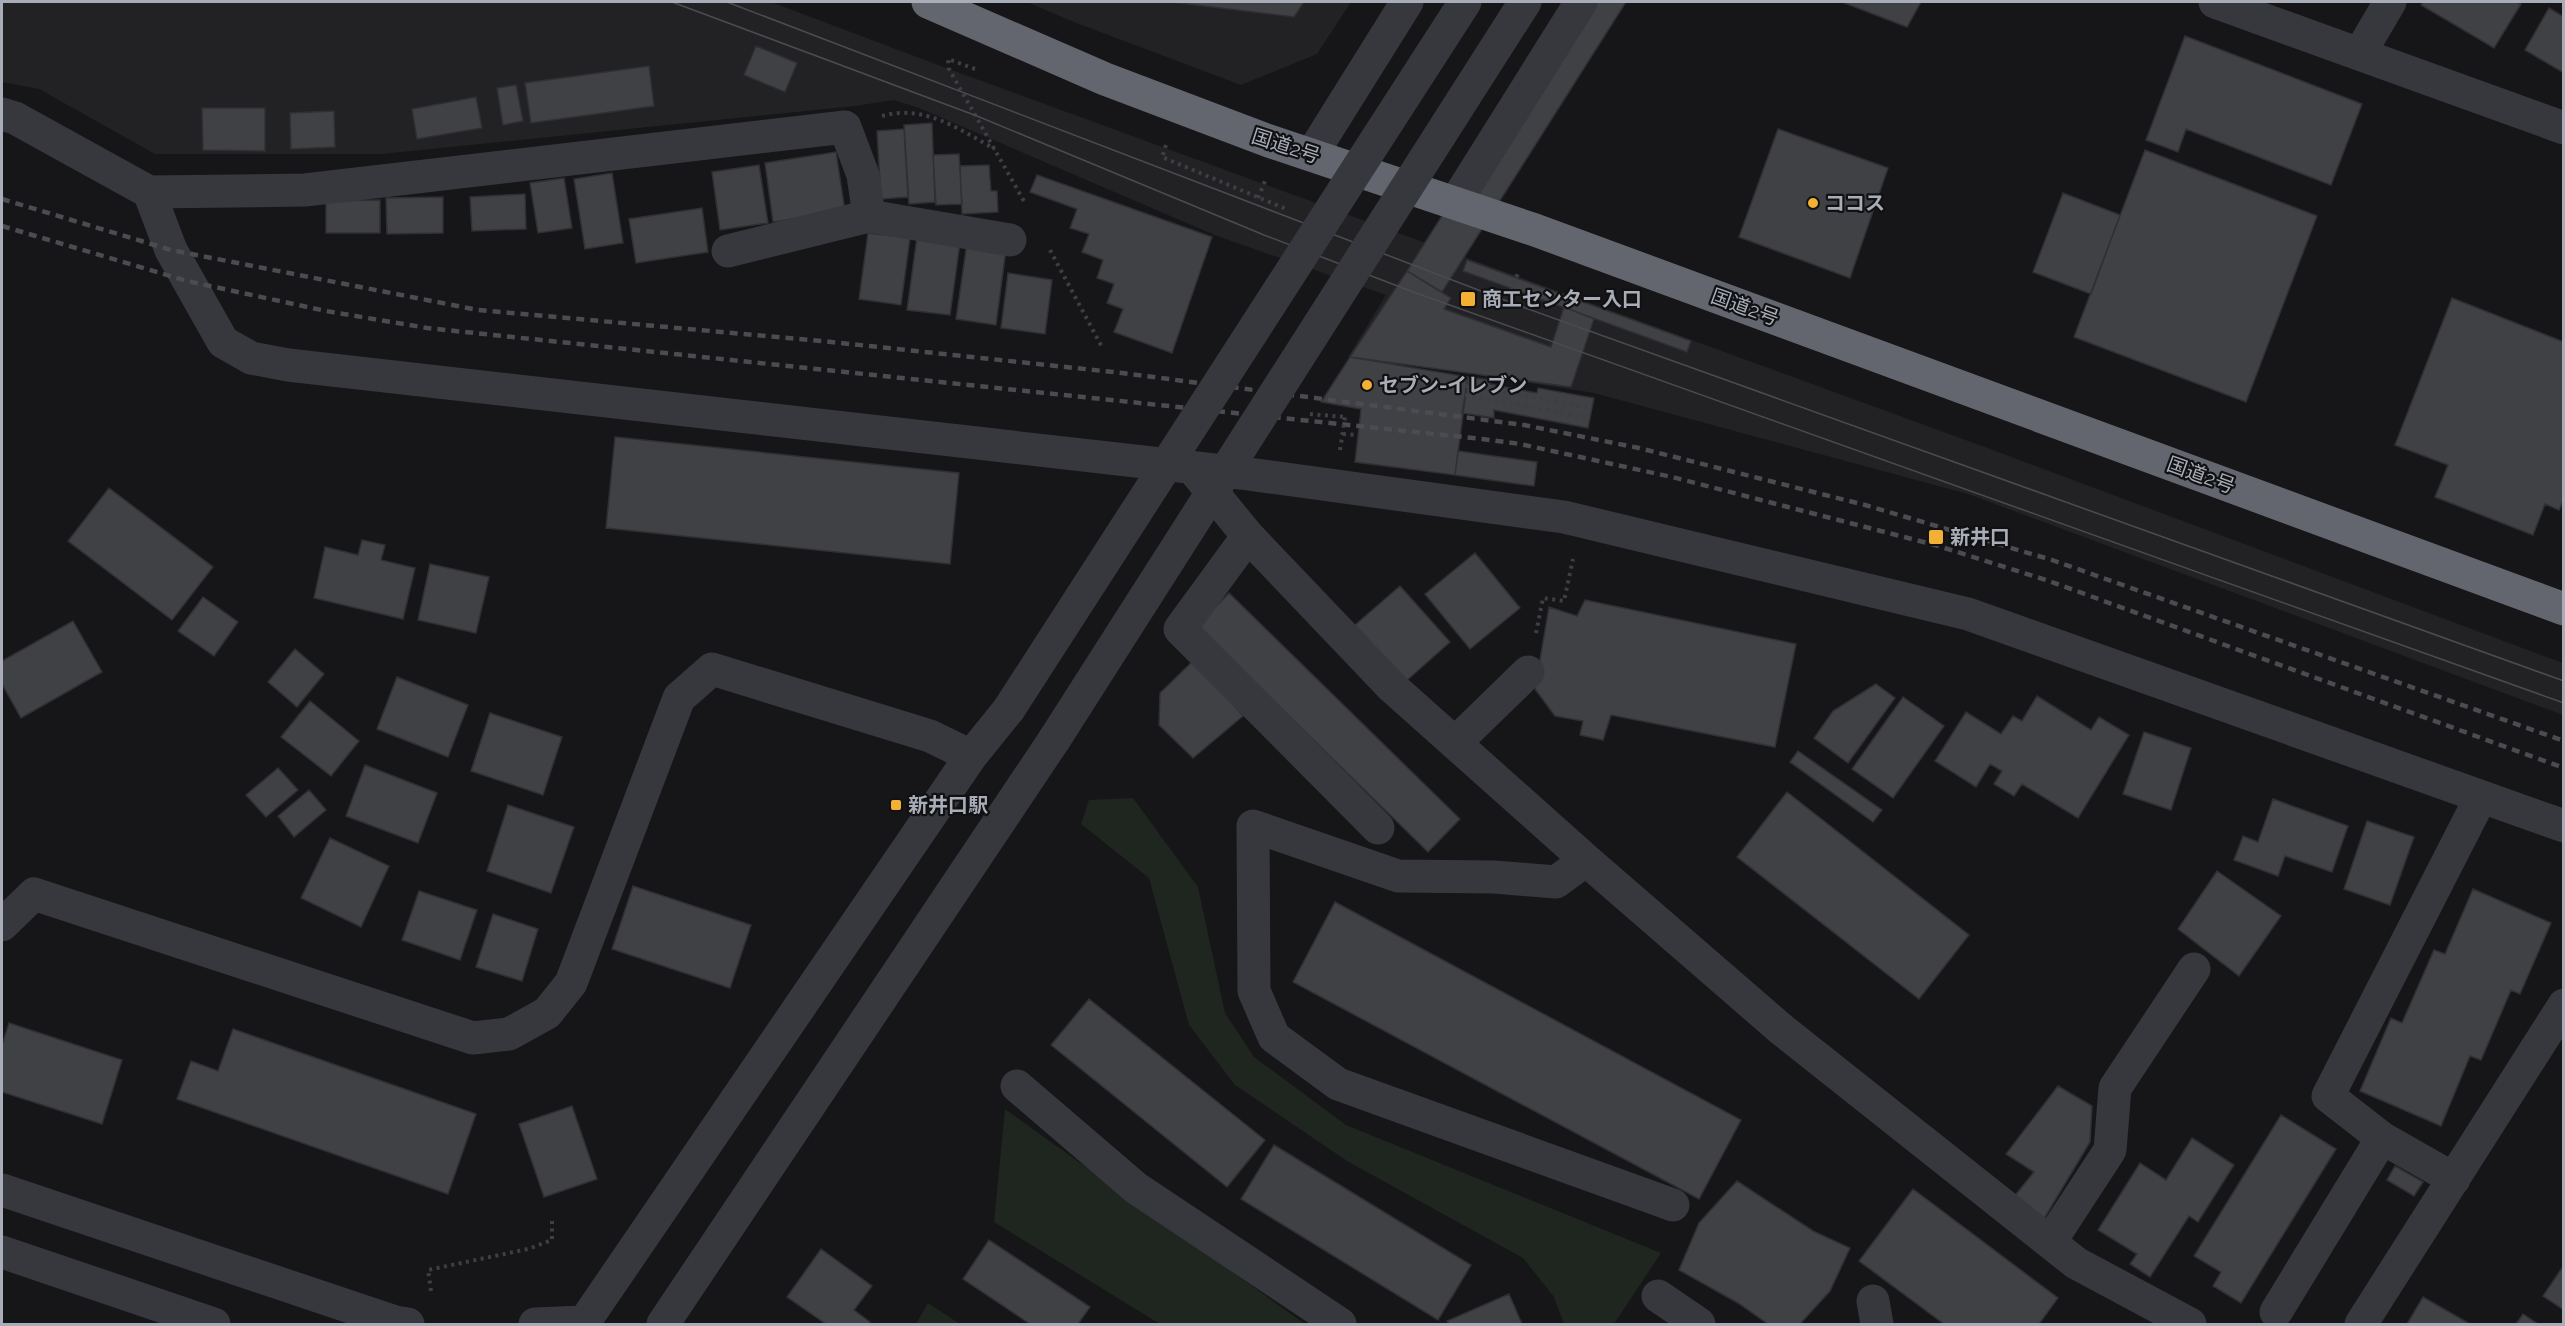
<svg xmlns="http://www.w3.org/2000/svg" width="2565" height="1326" viewBox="0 0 2565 1326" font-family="Raleway,'Noto Sans JP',sans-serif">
<rect width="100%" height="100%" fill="#161618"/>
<path fill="#222225" d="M2 2H771L949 69 1982 446 2563 663V715L1968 494 1594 393 1468 373 1348 357 1386 295 1217 236 919 108 894 100 855 106 381 154H155L39 89 2 82Z
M1027 2H1351L1317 54 1241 85 1074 22Z"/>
<path fill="#1e261f" d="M1133 798 1198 887 1225 1013 1254 1057 1346 1125 1661 1253 1614 1324H1564L1554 1297 1523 1258 1347 1161 1235 1085 1189 1025 1149 878 1081 824 1089 800Z
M1005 1109 1305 1324H1160L994 1222Z
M928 1303 960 1324H916Z"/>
<path fill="#404145" stroke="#303034" stroke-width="1.5" d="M1171 2H1304L1294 17Z
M1578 2H1626L1442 292 1407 271Z
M1842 2H1921L1907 27Z
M2423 2H2516L2521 4 2494 48 2421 5Z
M2549 8 2564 17V73L2525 50Z
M2185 36 2362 104 2331 185 2186 129 2178 152 2146 140Z
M756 46 797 63 785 92 744 75Z
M649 66 654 106 531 123 525 83Z
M516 85 523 121 503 125 497 88Z
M476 97 482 128 417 139 412 109Z
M202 108H265V151L203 150Z
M334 111 335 147 291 149 290 113Z
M932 123 935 202 909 204 904 125Z
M904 129 908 197 881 199 877 131Z
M1778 129 1888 168 1850 278 1739 237Z
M2145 150 2317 216 2246 402 2074 337Z
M836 152 845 211 773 222 765 163Z
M959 154 962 204 936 205 933 155Z
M759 165 768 223 720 230 712 172Z
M989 165 991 191H997L998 212 962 214 960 166Z
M612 173 623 243 585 249 574 179Z
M1037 175 1212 237 1172 353 1114 332 1123 309 1107 303 1114 284 1097 278 1103 260 1082 252 1089 234 1070 228 1077 209 1030 192Z
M564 178 572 228 538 233 530 183Z
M2063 193 2120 215 2091 294 2033 272Z
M525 194 526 229 472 231 470 197Z
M443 197V233L387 234 386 198Z
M380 200V233H326V201Z
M702 208 708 252 636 263 629 219Z
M868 233 910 238 901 305 859 299Z
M917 237 960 243 950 315 907 310Z
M967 243 1006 249 996 325 956 319Z
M1467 260 1691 341 1687 352 1463 271Z
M1407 271 1451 298 1444 309 1551 347 1564 307 1594 319 1571 387 1350 357Z
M1008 273 1052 280 1045 334 1001 328Z
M2452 298 2564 342V499L2559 510 2545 504 2533 535 2435 497 2448 465 2395 445Z
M1350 357 1468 377 1455 475 1355 462 1361 409 1321 402Z
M1468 377 1490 380V384L1537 393 1538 388 1594 398 1588 428 1494 410V418L1462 413Z
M615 437 959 473 950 564 606 528Z
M1458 451 1537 462 1534 486 1455 475Z
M109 488 213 567 172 620 68 541Z
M362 540 385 545 381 560 415 568 403 619 314 598 325 547 358 555Z
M1475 553 1520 608 1470 649 1425 594Z
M430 564 489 577 476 633 418 620Z
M1400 586 1450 642 1405 682 1355 625Z
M1229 593 1460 819 1428 852 1197 626Z
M203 597 238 622 214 656 178 631Z
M1585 600 1796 644 1775 747 1611 715 1603 740 1580 735 1583 721 1555 716 1535 689 1549 607 1577 616Z
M73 621 102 672 21 718 2 684V661Z
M295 649 324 674 297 707 268 682Z
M1195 659 1243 716 1193 758 1159 725 1160 693Z
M397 677 468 705 448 757 377 729Z
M1876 684 1895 698 1848 763 1814 738 1833 711Z
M2037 696 2091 730 2099 717 2129 735 2078 818 2022 784 2014 796 1994 784 2002 771 1990 764 1976 787 1935 761 1966 712 2001 734 2013 716 2022 721Z
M1903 697 1944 726 1893 798 1852 769Z
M310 701 359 741 331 776 281 737Z
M490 713 562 737 543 795 471 771Z
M2144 732 2191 748 2171 810 2123 794Z
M1798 751 1882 810 1873 822 1790 762Z
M365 765 437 793 418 843 346 816Z
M278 768 298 790 266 817 246 795Z
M309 790 326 810 294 837 278 816Z
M1787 792 1969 935 1919 999 1737 857Z
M2273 799 2348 826 2332 872 2285 856 2278 876 2234 860 2243 836 2258 842Z
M508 805 574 827 551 893 487 871Z
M2367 821 2414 837 2390 905 2344 889Z
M330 838 389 866 361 927 301 898Z
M2217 871 2281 916 2239 976 2178 929Z
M633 886 751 925 730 988 612 949Z
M2473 889 2551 923 2520 994 2511 990 2481 1060 2470 1056 2441 1126 2360 1091 2391 1018 2402 1023 2434 950 2445 954Z
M419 891 477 910 460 960 402 940Z
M1335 902 1741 1120 1699 1199 1293 982Z
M493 914 538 929 522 981 476 967Z
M1089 999 1265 1140 1227 1187 1051 1045Z
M9 1023 122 1060 102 1124 2 1092V1045Z
M233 1029 476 1114 448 1194 177 1099 191 1061 218 1071Z
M2058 1086 2092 1106 2090 1142 2042 1222 2013 1198 2034 1172 2006 1154Z
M572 1106 597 1179 544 1197 519 1124Z
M2281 1115 2336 1149 2241 1303 2213 1286 2221 1272 2194 1256Z
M2192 1138 2234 1165 2198 1222 2189 1216 2150 1277 2130 1264 2137 1254 2098 1230 2140 1163 2166 1180Z
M1274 1145 1471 1265 1438 1320 1241 1199Z
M2395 1166 2423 1182 2414 1196 2387 1180Z
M1737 1181 1813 1231 1850 1248 1830 1291 1800 1324H1768L1738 1303 1679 1270 1699 1223Z
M1913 1189 2058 1298 2039 1324H1944L1859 1261Z
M989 1240 1090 1307 1078 1324H1030L963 1279Z
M821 1249 872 1286 854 1310 870 1322 868 1324H826L787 1297Z
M2564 1265V1310L2543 1296Z
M1509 1294 1522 1324H1449L1447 1321Z
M2423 1297 2470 1324H2407Z
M2523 1314 2538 1324H2516Z"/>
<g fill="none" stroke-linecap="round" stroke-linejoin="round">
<path stroke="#3d3f44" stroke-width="4" stroke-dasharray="3 4.5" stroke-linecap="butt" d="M975 69 948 59 949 69 1025 203
M882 116C925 104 958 129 995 149
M1166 145 1162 157 1286 209
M1258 198 1265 181
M1050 250 1102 347
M1511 291 1518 273
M1466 386 1592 408
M1465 395 1590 418
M1310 414 1345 417
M1343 434 1358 435
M1536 633 1543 598 1564 601 1573 559
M431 1291 428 1270 528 1249 552 1240V1219"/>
<path stroke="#37383d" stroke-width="33" d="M2215 2 2564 128
M2360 53 2390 2
M2 114 15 118 149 192 305 190 845 127 863 175 869 216 1010 240
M1312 154 1407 2
M149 192 171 250 223 342 251 358 288 365 1241 473 1564 517 1968 614 2564 826
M1455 203 1581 2
M728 251 869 216
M1194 470 1248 536 1392 687 1586 860 1781 1029 2076 1263 2190 1324
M1248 536 1180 629 1378 828
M1455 743 1528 672
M1586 860 1556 882 1494 877 1398 876 1253 826 1254 991 1274 1037 1338 1084 1673 1205
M2 925 34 894 473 1038 509 1034 547 1013 571 983 679 698 712 669 930 736 971 756
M1017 1086 1136 1188 1340 1324
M2382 1138 2328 1096 2481 797
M2 1190 395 1322 408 1324
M2050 1242 2110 1150 2115 1088 2194 969
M2 1252 214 1324
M1658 1296 1699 1324
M1873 1301 1877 1324
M2276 1312 2382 1138 2454 1179
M535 1324 584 1322
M583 1324 971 756 1009 709
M663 1324 1054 740
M2361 1324 2564 1005"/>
<path stroke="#63666e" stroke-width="33" d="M928 2 1105 79 1269 141 1535 230 2564 609"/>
<path stroke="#4a4c52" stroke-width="1.5" d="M672 2 977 116 1264 235 1416 293 2564 703
M727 2 1520 306 2564 681"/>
<path stroke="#4a4c52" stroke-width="4.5" stroke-dasharray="8 6" stroke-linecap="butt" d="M2 199 171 250 478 310 822 341 1122 373 1524 425 1639 448 1865 505 2052 560 2564 741
M2 226 187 281 326 311 427 328 1482 439 1520 444 1672 477 1935 545 2046 580 2564 768"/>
<path stroke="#3d3f44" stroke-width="4" stroke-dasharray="3 4.5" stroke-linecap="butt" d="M1340 450 1345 417"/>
<path stroke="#37383d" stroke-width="33" d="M1009 709 1465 2
M1054 740 1525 2"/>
</g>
<g fill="#f2b134" stroke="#111113" stroke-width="2">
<circle cx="1813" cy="203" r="6"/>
<rect x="1460" y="291" width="16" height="16" rx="3"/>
<circle cx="1367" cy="385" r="6"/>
<rect x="1928" y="529" width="16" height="16" rx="3"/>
<rect x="890" y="799" width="12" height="12" rx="3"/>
</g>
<g text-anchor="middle" stroke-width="4.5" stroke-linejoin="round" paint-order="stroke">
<g font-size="20" fill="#a8adb8" stroke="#111113">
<text transform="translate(1286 146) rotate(18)" y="7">国道2号</text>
<text transform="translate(1745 307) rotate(20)" y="7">国道2号</text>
<text transform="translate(2201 475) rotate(20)" y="7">国道2号</text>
</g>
<g font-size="20" font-weight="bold" fill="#a8adb8" stroke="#111113" text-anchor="start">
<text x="1825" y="210">ココス</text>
<text x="1482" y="306">商工センター入口</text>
<text x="1379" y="392">セブン-イレブン</text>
<text x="1950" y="544">新井口</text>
<text x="908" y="812">新井口駅</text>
</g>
</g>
<rect width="2565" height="1326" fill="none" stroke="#a8adb8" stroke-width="6"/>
</svg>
